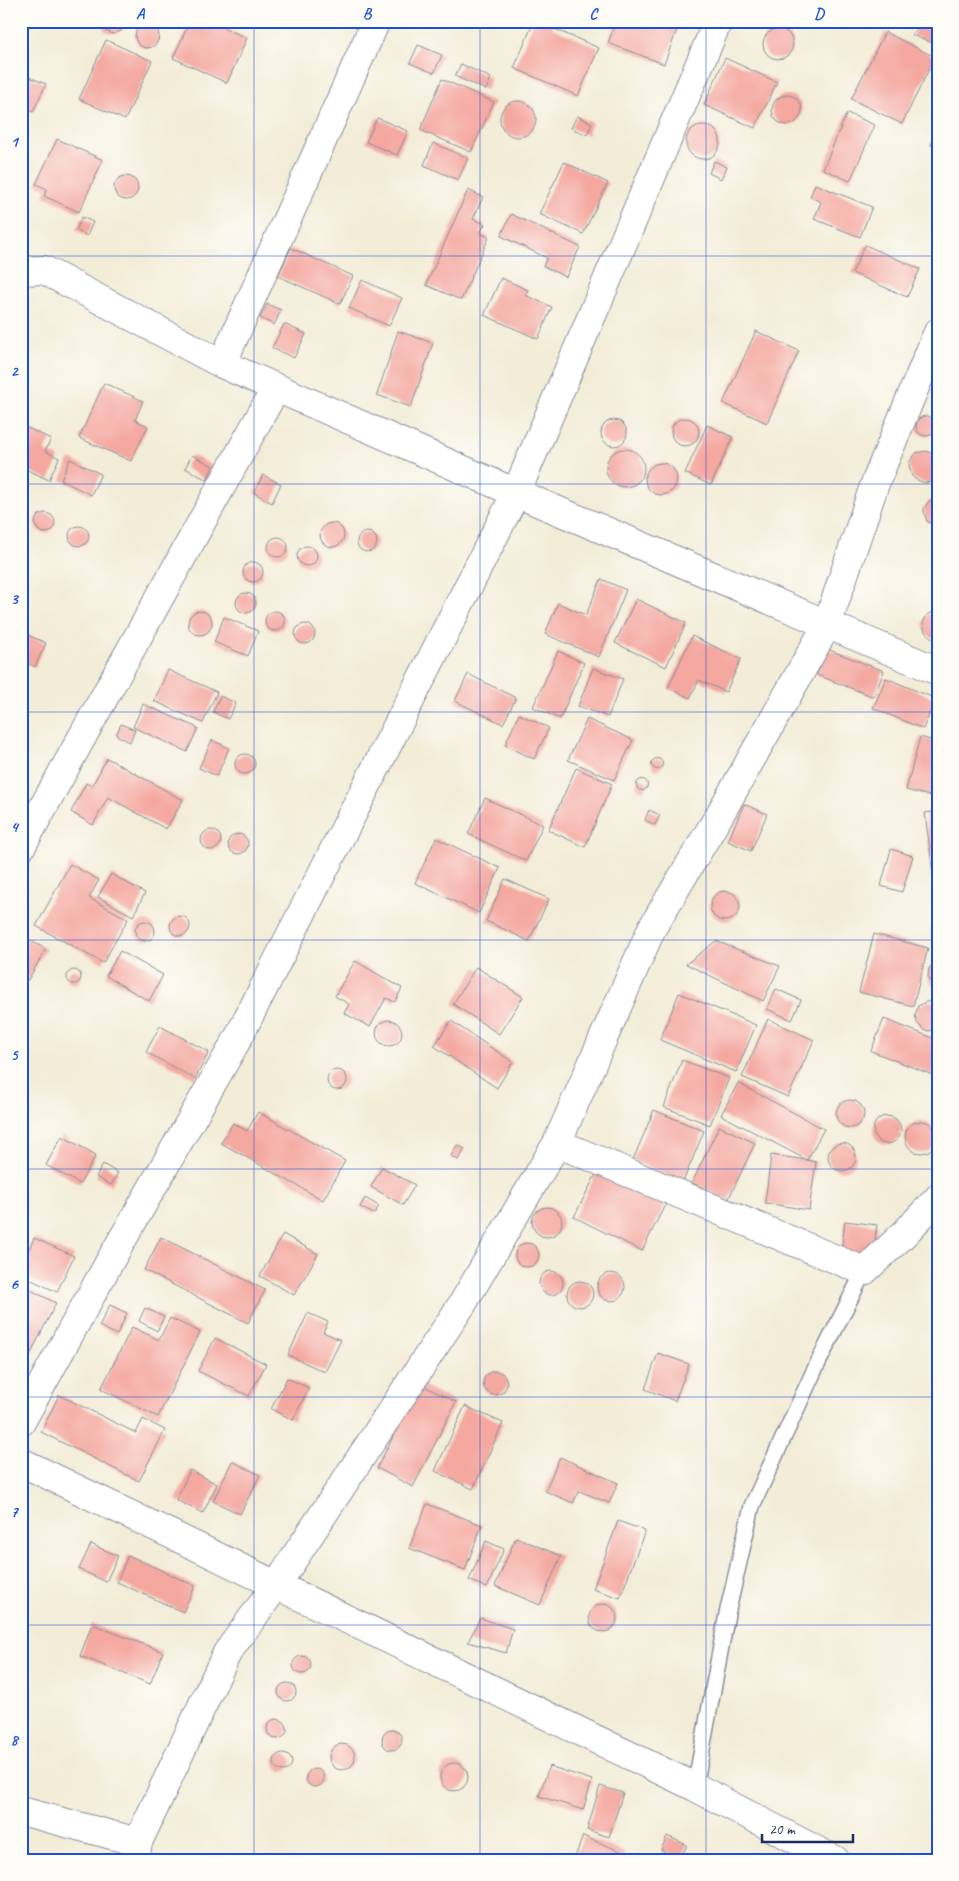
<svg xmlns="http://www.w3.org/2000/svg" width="959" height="1881" viewBox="0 0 959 1881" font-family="Caveat,sans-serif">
<rect width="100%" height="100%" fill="#fdfcf7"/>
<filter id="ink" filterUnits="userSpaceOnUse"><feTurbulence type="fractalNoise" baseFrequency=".02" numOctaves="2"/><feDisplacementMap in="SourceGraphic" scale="10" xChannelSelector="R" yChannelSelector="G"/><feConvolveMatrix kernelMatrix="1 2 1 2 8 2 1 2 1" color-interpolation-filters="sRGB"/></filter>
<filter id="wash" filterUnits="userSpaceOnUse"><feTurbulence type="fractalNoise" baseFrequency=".0096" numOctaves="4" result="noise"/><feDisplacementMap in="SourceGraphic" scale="20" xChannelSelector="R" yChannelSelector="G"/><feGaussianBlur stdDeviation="1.12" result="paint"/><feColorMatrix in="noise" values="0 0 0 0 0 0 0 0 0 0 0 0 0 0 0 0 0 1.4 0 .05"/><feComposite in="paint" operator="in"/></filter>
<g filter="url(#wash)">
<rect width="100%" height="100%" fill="#f3ecd7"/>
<g id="blocks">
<path fill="#f4a8a0" d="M101 21H124L125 24 121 31 113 34 105 31 101 24Z
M190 21H214L213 23 247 38 227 83 173 58Z
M534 21H555L552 28 599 48 578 96 514 68Z
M616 21H653L677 30 664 64 608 43Z
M924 21H938V45L912 35Z
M135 36a12 12 0 1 1 24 0a12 12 0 1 1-24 0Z
M763 44a15 15 0 1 1 30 0a15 15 0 1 1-30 0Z
M885 32 935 57 902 124 851 99Z
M106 40 152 61 125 120 79 99Z
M418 45 442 55 434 73 410 63Z
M725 58 777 82 755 128 704 105Z
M461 64 491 78 486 90 455 76Z
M22 74 46 84 33 112 21 107Z
M442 79 494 102 471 152 420 130Z
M772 110a15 15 0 1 1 30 0a15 15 0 1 1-30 0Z
M500 119a18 18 0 1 1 36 0a18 18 0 1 1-36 0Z
M847 113 875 125 850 181 823 169Z
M577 116 592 123 587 135 571 128Z
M377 118 408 131 397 155 366 142Z
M686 142a17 17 0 1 1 34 0a17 17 0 1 1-34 0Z
M938 129V148L931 145Z
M57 139 103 160 79 212 44 196 47 189 36 184Z
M433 143 468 158 458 180 424 165Z
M714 161 727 167 721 179 709 173Z
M564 162 608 183 583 234 539 214Z
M114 188a12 12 0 1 1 24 0a12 12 0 1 1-24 0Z
M815 184 872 207 860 237 814 219 821 202 810 197Z
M468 190 483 197 473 219 485 224 480 233 489 237 461 300 426 285Z
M511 214 580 247 566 277 543 266 547 258 501 236Z
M82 217 93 222 87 236 76 230Z
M865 245 920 269 907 297 852 273Z
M291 248 353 276 340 304 278 276Z
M501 278 528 290 525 295 552 307 538 339 484 315Z
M362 280 402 298 389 326 349 308Z
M267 304 281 310 274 325 260 318Z
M284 324 306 334 294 358 272 348Z
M398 331 433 343 411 407 377 395Z
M756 331 799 351 767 423 723 403Z
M104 383 143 401 135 420 148 426 131 461 79 438Z
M916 426a10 10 0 1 1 20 0a10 10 0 1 1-20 0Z
M671 432a14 14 0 1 1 28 0a14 14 0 1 1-28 0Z
M601 433a13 13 0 1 1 26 0a13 13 0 1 1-26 0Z
M21 425 51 439 45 451 59 458 49 480 21 467Z
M707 425 733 437 711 485 685 473Z
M606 468a19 19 0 1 1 38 0a19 19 0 1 1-38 0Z
M926 451 938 456V477L931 482 925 483 915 479 912 476 909 466 910 461 916 453Z
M192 455 213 466 207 480 185 468Z
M70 459 101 474 91 495 61 480Z
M645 479a16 16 0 1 1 32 0a16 16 0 1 1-32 0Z
M263 475 281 484 272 503 254 493Z
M938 498V526H935L927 521 924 512V508L929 501Z
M35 523a10 10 0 1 1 20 0a10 10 0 1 1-20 0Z
M320 535a12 12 0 1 1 24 0a12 12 0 1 1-24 0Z
M69 536a10 10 0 1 1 20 0a10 10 0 1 1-20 0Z
M357 542a10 10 0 1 1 20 0a10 10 0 1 1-20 0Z
M268 547a10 10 0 1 1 20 0a10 10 0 1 1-20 0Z
M297 556a10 10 0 1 1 20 0a10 10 0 1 1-20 0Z
M243 572a10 10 0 1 1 20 0a10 10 0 1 1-20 0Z
M601 579 626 590 599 657 545 634 558 603 586 615Z
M236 603a10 10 0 1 1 20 0a10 10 0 1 1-20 0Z
M636 599 686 623 666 667 615 643Z
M936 611 938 612V638H932L925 632 923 623 927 615Z
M188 623a12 12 0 1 1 24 0a12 12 0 1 1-24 0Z
M265 621a10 10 0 1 1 20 0a10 10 0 1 1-20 0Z
M224 617 258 631 248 656 214 642Z
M295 634a10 10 0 1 1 20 0a10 10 0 1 1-20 0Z
M21 632 46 643 35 667 21 660Z
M692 636 741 659 726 692 699 680 690 698 668 688Z
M827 649 884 671 874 697 817 675Z
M558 651 584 663 560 719 533 707Z
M593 668 623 679 608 717 578 706Z
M168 670 217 692 203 723 154 701Z
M468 674 516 698 503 724 455 701Z
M886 678 936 699 923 729 873 708Z
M220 696 236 703 228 719 213 712Z
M143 704 198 728 187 752 133 727Z
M519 714 549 728 534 759 505 745Z
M587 719 633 740 614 780 568 760Z
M121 724 135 730 130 742 116 735Z
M920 737 938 742V798L906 790Z
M212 740 229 748 217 776 199 768Z
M235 764a10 10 0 1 1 20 0a10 10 0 1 1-20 0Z
M107 758 183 800 166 829 108 797 93 825 71 812 86 783 92 786Z
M651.5 764a5.5 5.5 0 1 1 11 0a5.5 5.5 0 1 1-11 0Z
M576 768 612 784 585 847 548 830Z
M636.5 785a5.5 5.5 0 1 1 11 0a5.5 5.5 0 1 1-11 0Z
M485 798 543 825 526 861 468 834Z
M744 804 767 814 751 851 728 841Z
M649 810 660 815 655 825 645 820Z
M938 811V889H935L925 813Z
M201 840a10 10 0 1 1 20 0a10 10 0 1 1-20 0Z
M228 844a10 10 0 1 1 20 0a10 10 0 1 1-20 0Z
M436 838 500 868 479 913 415 883Z
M891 849 913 856 902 892 881 886Z
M70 864 99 880 89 898 128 919 103 963 36 926Z
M111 874 145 893 133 916 98 897Z
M505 879 549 899 529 941 486 921Z
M710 906a15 15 0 1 1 30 0a15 15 0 1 1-30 0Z
M170 926a10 10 0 1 1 20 0a10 10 0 1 1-20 0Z
M938 920V946L932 936 933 926Z
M135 931a10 10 0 1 1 20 0a10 10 0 1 1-20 0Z
M874 934 928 948 913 1006 859 992Z
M21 936 46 949 28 980 21 977Z
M716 941 780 966 763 1001 686 964Z
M120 951 163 975 149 1001 106 976Z
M355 961 402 988 395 1002 386 998 370 1027 344 1013 349 1004 335 996Z
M938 961V989L932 985 928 977 929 968Z
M476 967 523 997 499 1034 453 1004Z
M67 977a7 7 0 1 1 14 0a7 7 0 1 1-14 0Z
M776 989 801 1000 792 1020 767 1009Z
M679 993 756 1025 736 1072 660 1040Z
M931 1001 938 1004V1029L929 1031 924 1030 917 1023 915 1015 918 1006 926 1002Z
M768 1019 814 1040 788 1097 742 1077Z
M884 1019 938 1040V1077L871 1051Z
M376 1033a13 13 0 1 1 26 0a13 13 0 1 1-26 0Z
M451 1021 513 1062 497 1088 434 1046Z
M160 1026 209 1052 195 1079 146 1052Z
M682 1060 729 1078 710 1125 664 1107Z
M327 1080a10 10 0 1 1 20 0a10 10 0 1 1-20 0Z
M738 1083 824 1129 807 1160 816 1162 809 1210 765 1203 771 1155 807 1160 721 1115Z
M836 1114a14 14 0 1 1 28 0a14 14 0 1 1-28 0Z
M654 1110 704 1131 683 1182 633 1160Z
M258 1112 345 1161 323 1200 221 1143 233 1123 247 1131Z
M873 1130a14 14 0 1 1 28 0a14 14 0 1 1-28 0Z
M905 1137a16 16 0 1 1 32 0a16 16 0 1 1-32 0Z
M719 1126 755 1143 728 1200 692 1183Z
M62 1136 96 1155 80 1184 46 1165Z
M828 1157a14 14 0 1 1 28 0a14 14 0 1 1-28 0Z
M457 1145 465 1149 458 1160 451 1156Z
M103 1164 118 1173 111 1185 96 1177Z
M382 1167 415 1185 403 1205 371 1187Z
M598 1170 666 1203 642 1251 574 1217Z
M365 1198 379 1206 374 1214 360 1207Z
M532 1222a15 15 0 1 1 30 0a15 15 0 1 1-30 0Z
M845 1221 877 1225 873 1257 841 1253Z
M283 1234 318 1254 294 1295 260 1276Z
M161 1237 265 1290 248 1323 144 1270Z
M34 1238 74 1256 57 1292 21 1275V1248L28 1251Z
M515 1255a12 12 0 1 1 24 0a12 12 0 1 1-24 0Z
M539 1283a12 12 0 1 1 24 0a12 12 0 1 1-24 0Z
M597 1287a14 14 0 1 1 28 0a14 14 0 1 1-28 0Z
M567 1294a13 13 0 1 1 26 0a13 13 0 1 1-26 0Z
M21 1285 56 1303 21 1373Z
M110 1305 127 1313 117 1335 99 1326Z
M145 1308 164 1317 157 1331 139 1321Z
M308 1313 328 1322 323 1332 341 1340 325 1372 288 1355Z
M170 1318 200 1332 158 1417 101 1389 132 1327 159 1340Z
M215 1338 266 1364 249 1396 198 1371Z
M658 1353 689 1364 675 1401 645 1389Z
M483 1383a12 12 0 1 1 24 0a12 12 0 1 1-24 0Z
M287 1378 309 1388 293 1420 271 1409Z
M420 1384 456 1402 413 1487 377 1468Z
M59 1395 136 1433 143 1419 165 1430 139 1481 41 1432Z
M465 1406 503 1423 473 1489 435 1471Z
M560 1457 618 1483 609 1503 579 1491 573 1503 545 1491Z
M232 1461 260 1475 240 1514 213 1501Z
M190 1470 217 1484 203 1513 176 1500Z
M427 1504 482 1525 465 1570 409 1548Z
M618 1521 645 1531 620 1598 593 1589Z
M516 1537 561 1556 540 1605 495 1586Z
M486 1541 504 1549 487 1588 469 1580Z
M91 1544 118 1556 106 1582 79 1569Z
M128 1555 195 1586 183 1612 117 1582Z
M589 1618a14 14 0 1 1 28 0a14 14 0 1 1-28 0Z
M480 1618 513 1629 506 1653 468 1642Z
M92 1624 163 1652 150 1684 80 1656Z
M293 1665a9 9 0 1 1 18 0a9 9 0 1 1-18 0Z
M278 1692a9 9 0 1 1 18 0a9 9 0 1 1-18 0Z
M267 1729a10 10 0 1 1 20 0a10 10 0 1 1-20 0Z
M382 1740a10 10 0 1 1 20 0a10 10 0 1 1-20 0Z
M329 1757a13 13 0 1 1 26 0a13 13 0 1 1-26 0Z
M274 1762a9 9 0 1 1 18 0a9 9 0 1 1-18 0Z
M440 1777a14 14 0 1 1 28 0a14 14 0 1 1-28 0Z
M549 1766 592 1780 583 1810 539 1796Z
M306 1778a9 9 0 1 1 18 0a9 9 0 1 1-18 0Z
M600 1786 623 1793 609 1837 587 1830Z
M583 1836 625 1853 622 1860H574Z
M667 1836 687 1845 680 1859 661 1850Z"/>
</g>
</g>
<g filter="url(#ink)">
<use href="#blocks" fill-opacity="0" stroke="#878e9a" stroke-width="1"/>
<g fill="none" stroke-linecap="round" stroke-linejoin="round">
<g stroke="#878e9a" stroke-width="18">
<path id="lane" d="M695 1787 727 1614 752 1506 814 1371 864 1271"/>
</g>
<g stroke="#878e9a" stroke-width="30">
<path id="street" d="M21 271 44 270 222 364 516 493 938 671
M222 364 376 21
M21 847 276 388
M557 1143 864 1271 903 1235 938 1198
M21 1422 110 1261 237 1040 516 493 718 21
M21 1462 695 1787 835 1860
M21 1811 138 1842
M135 1860 138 1842 227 1653 277 1584 463 1303 557 1143 652 928 720 814 827 625 874 486 938 332"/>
</g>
<use href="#lane" stroke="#fff" stroke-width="15"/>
<use href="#street" stroke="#fff" stroke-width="28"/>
</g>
</g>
<path fill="none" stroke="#1d4ed8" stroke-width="1" stroke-opacity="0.55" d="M254 21V1860M480 21V1860M706 21V1860M21 256H938M21 484H938M21 712H938M21 940H938M21 1169H938M21 1397H938M21 1625H938"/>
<rect width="959" height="1881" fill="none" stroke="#fdfcf7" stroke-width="55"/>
<path d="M762 1834v8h91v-8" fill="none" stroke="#1b2f5e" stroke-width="2.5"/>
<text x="769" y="1834" font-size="15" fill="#1b2f5e" stroke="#fdfcf7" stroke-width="4" paint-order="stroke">20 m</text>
<rect x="28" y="28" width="904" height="1826" fill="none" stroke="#1d4ed8" stroke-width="2"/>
<g font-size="16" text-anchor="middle" font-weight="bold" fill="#1d4ed8">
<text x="140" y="19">A</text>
<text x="367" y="19">B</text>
<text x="593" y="19">C</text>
<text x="819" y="19">D</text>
<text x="14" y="147">1</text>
<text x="14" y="376">2</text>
<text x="14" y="604">3</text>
<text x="14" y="832">4</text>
<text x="14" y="1060">5</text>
<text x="14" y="1289">6</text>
<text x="14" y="1517">7</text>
<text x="14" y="1745">8</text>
</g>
</svg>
